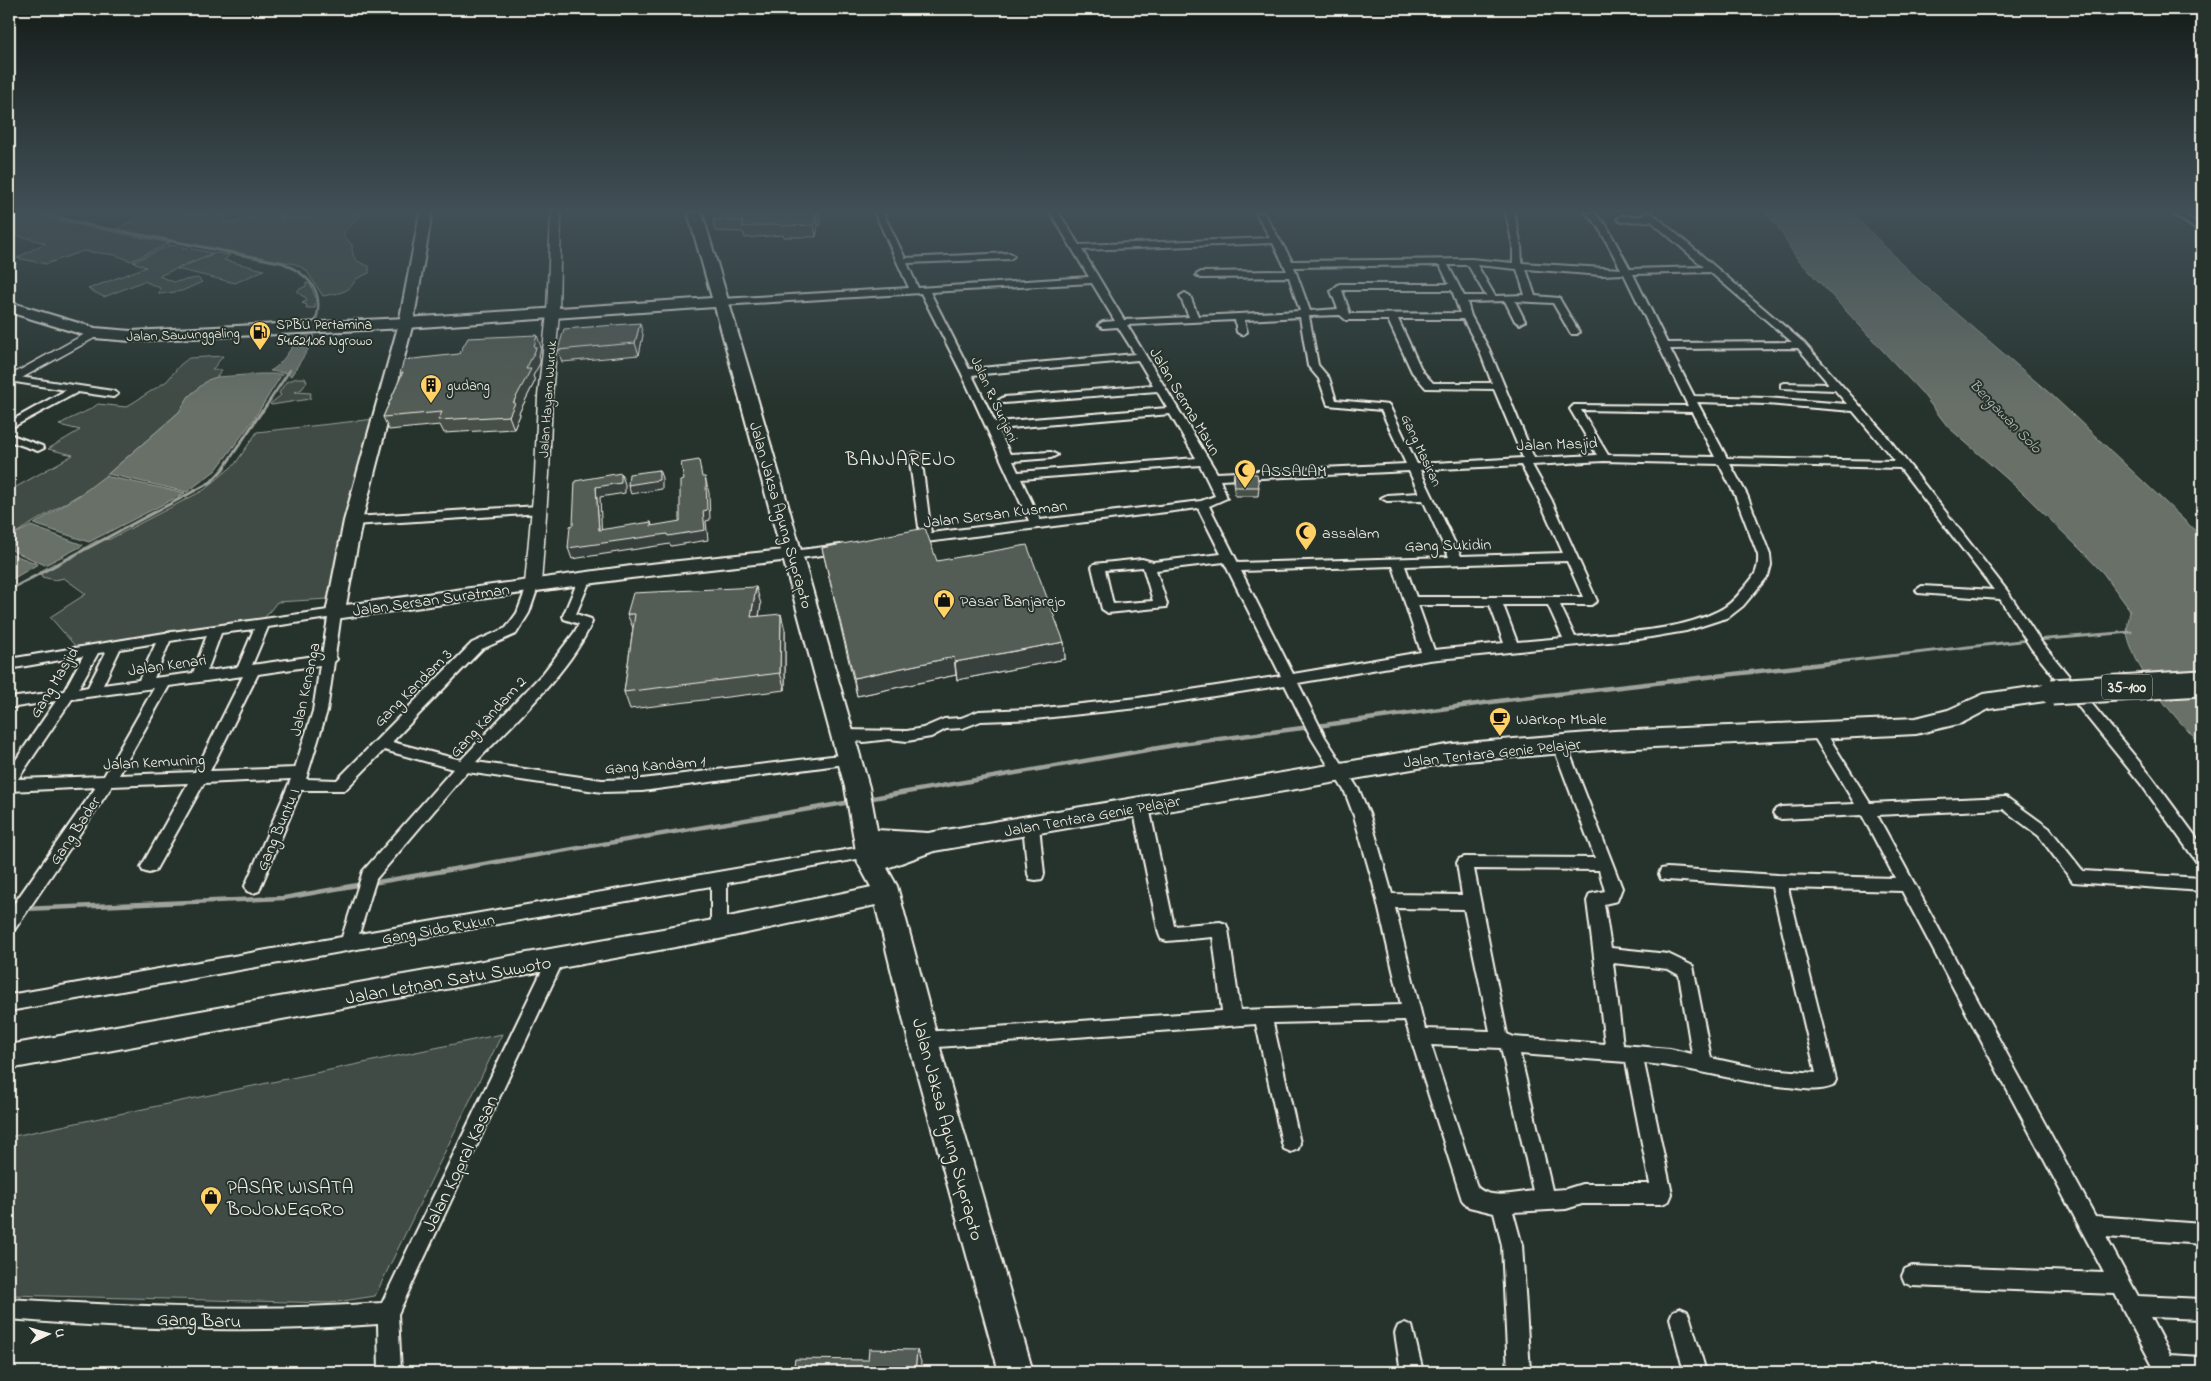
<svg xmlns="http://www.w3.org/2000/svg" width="2211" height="1381" viewBox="0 0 2211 1381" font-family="'Indie Flower',sans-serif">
<rect width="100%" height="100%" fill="#26332d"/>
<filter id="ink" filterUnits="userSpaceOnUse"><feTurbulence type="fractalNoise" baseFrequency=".02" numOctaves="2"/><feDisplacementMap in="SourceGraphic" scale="10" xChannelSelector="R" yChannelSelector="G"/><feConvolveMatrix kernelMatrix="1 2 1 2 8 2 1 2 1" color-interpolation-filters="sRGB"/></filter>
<g filter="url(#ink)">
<path fill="#414b45" stroke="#9a9e96" d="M9 213H35L47 218 82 226 170 243 131 261 116 255 83 251 46 264 17 258 45 243 9 233Z
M148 213 227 214 224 222 234 223 251 217 265 220 280 213H289L280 219 316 217 322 213H362L355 222 344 231V237L352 245C352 259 356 262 369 266V273L356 279C349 294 337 293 323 296L306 270 295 264 116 229Z
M171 245 213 253 159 276 174 282 198 278 202 282 182 291 159 294 160 288 144 281 104 297 88 289 146 267 133 262Z
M216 253 230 255 224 260 264 270 235 283 177 269Z
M306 283 310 284 316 298 315 308H306L307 305 302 303 307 301 306 298 298 293V290L306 286Z
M223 356 212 370H222L217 377 208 380 189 396 179 412 95 485 9 537V491L73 455 48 449 80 430 59 425C72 416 85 414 98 404L126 407 167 381 180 365 189 358Z
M297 378H305L307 382 302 389 295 392 311 393 310 399 271 405 270 404 281 395 279 393 286 382Z
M375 419 328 599 277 602 262 621 77 648 50 617 86 594 64 578 55 580 42 577 41 571 53 564 73 558 84 548 96 541 110 539 204 490 235 464 257 432Z
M502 1034 375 1296 330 1303 9 1295V1137Z"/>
<path fill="#676f68" stroke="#9fa39b" d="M1765 213H1852L1917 279 2054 397 2202 537V746C2174 716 2139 678 2128 637 2126 630 2129 618 2130 610L2103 573 2080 549 2022 492 1948 427 1922 393 1796 257C1784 240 1780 225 1765 213Z
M314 332 313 342 291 376 287 373 270 371C288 362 293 334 314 332Z
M260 374H282L254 419 216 470 187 492 108 474 179 412 189 396 208 380 217 377Z
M105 476 185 493 89 542 34 524 80 495Z
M31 526 83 545 82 546 45 565 9 549V537Z
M9 553 38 564 9 581Z"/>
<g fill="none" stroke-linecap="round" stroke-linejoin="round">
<path stroke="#9fa39b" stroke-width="2.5" d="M43 213 78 223 283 263C312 277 326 293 314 326
M262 412 290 370"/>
<path stroke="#9fa39b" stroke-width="3" d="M9 590 211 482 223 469 262 411
M2036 640 2131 632
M1828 663 2029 640"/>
<path stroke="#9fa39b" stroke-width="4.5" d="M1317 726 1506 700 1839 662
M867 799 1181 744 1310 727
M372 883 851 802
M23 909 284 898 363 884"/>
<g stroke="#f4f1e8" stroke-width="4">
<path id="minor" d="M875 213H883L905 258 1010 253 1014 256 1010 259 907 263 918 288 1089 277 1051 213H1059L1079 245 1270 238 1256 213H1264L1292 261 1471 259 1513 263V246L1506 213H1514L1521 246 1522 263 1621 269 1598 226 1586 213H1594L1606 225 1630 269 1704 267 1651 221 1621 222 1617 219 1621 216H1645L1643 213H1652L1804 343 1885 434 2008 592 2041 642 2151 776 2202 845V863L2196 861 2141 784 2031 648 2000 599 1918 593 1916 590 1922 586 1994 590 1900 468 1730 464 1747 495 1770 555 1771 565 1768 576 1743 606 1729 617 1686 631 1639 639 1429 660 1298 683 1325 737 1359 790 1370 816 1392 894 1462 895 1457 863 1459 859 1465 857 1595 858 1552 743 1554 739H1564L1622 888 1617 901 1604 904 1611 948 1668 954 1693 966 1711 1058 1757 1068 1816 1073 1772 887 1667 880 1661 879 1659 874 1661 869 1667 868 1778 875 1895 878 1862 815 1781 819 1776 817 1773 813 1776 809 1781 807 1855 804 1811 732 1813 728H1823L1870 803 2006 797 2049 828 2083 871 2202 878V891L2073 882 2039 836 2003 809 1877 815 2095 1216 2202 1224V1244L2106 1237 2138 1296 2202 1299V1319L2150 1317 2170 1355 2202 1357V1372H2156L2115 1294 1912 1286 1905 1283 1902 1276 1905 1269 1912 1266 2104 1273 1902 891 1788 888 1836 1080 1833 1086C1818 1092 1804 1089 1788 1087 1739 1083 1693 1067 1644 1063L1672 1194 1669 1201 1662 1204H1582L1566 1209 1513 1212 1522 1245 1530 1372H1508L1502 1245 1494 1213 1469 1207 1462 1200 1405 1020 1273 1023 1300 1143 1298 1149 1291 1152 1284 1149 1282 1143 1256 1024 924 1048 918 1046 915 1040 918 1034 924 1032 1222 1011 1213 937 1167 941 1161 939 1159 934 1133 807 1136 803H1146L1149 807 1174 926 1220 922 1226 924 1228 929 1240 1010 1401 1005 1373 883 1354 816 1345 792 1312 739 1285 685 1138 708 1034 719 981 721 963 728 946 729 931 737 907 741 889 739 864 742 837 739 835 735 837 731 842 730 907 731 923 728 944 719 961 718 979 711 1034 709 1138 698 1281 676 1224 562 1156 570 1167 604 1166 607 1108 613 1102 609 1092 567 1094 564 1142 559 1153 562 1221 554 1198 508 926 542H907L905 539 907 536 920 534 909 455 915 452 921 455 931 533 1029 521 961 372 921 293 721 305 716 302 721 299 909 288ZM1273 243 1287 271 1201 272 1196 275 1201 278 1289 277 1300 311 1198 316 1190 296 1185 293 1180 296 1189 317 1124 320 1082 250ZM1440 265 1449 284H1339L1331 291 1338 309 1310 311 1294 267ZM1448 265H1468L1486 296H1464ZM1477 265 1517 269 1525 295 1495 296ZM1526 269 1601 275 1624 274 1688 406 1574 405 1570 409 1597 455 1534 458 1489 349 1471 316 1467 302 1505 301 1515 321 1520 324 1525 321 1515 301 1553 303 1571 334H1577L1579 332 1559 298 1535 296ZM1710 272 1792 342 1667 343 1633 274ZM1092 283 1115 321 1103 322 1098 325 1103 328 1118 327 1135 354 969 369 930 292ZM1342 290H1452L1460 313 1350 314ZM1340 315 1346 320H1388L1412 372 1426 388 1494 389 1523 458 1417 464 1389 405 1336 400 1329 378 1318 365 1309 316ZM1300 317 1308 366 1319 379 1328 405 1381 410 1406 464 1217 473 1127 325 1235 320 1237 332 1242 335 1247 332 1244 320ZM1398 319H1463L1479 349 1492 383H1433L1422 371ZM1798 348 1829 384 1785 383 1781 384V388L1835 390 1847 404 1766 398 1694 396 1670 349ZM1138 360 1153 385 1004 397 999 400 1004 403 1157 391 1167 408 995 422 972 375ZM1697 402 1766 404 1853 411 1895 461 1727 458ZM1581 410 1692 412 1715 457 1608 455ZM1170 414 1196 458 1018 472 1013 461 1051 458 1057 455 1051 452 1010 454 998 429ZM1604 461 1719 464 1735 495 1758 555C1759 571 1754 577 1744 588 1737 597 1729 606 1718 611 1676 632 1622 632 1575 637L1560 605H1591L1597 601 1551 499 1532 465ZM1200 465 1215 496 1201 501 1040 520 1021 479ZM1521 465 1539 499 1563 553 1461 556 1420 470ZM1409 471 1419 493 1387 495 1381 498 1387 501 1423 500 1449 557 1238 563 1209 506 1227 498 1220 480ZM1567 561 1583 597H1416L1405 566ZM1393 566 1421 652 1293 674 1241 571ZM1143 567 1153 601 1113 604 1105 570ZM1418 605H1490L1504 643 1434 650ZM1503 605H1548L1563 638 1517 642ZM1474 869 1599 870 1605 891 1590 894 1587 901 1605 1044 1514 1037 1507 1034ZM1395 908 1464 909 1490 1031 1425 1029ZM1613 963 1668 969 1679 975 1692 1054 1670 1049 1623 1045ZM1431 1045 1501 1048 1533 1191C1516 1193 1490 1200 1477 1187ZM1520 1054 1626 1062 1650 1184H1582L1566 1189 1552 1190Z
M2172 213H2181L2202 226V233Z
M13 376 113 391 118 394 113 397 78 392 9 429V422L66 390 9 381V377Z
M9 434 42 446 44 448 38 451 9 441Z
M538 506 544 510 542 513 353 525 347 521 353 517Z
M840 545 844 546 846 549 844 552 793 559 787 555 793 551Z
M585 574 591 578 576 614 591 619 592 622C570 672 514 722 476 762L602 780 642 779 848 754 853 755 855 759 853 763 642 791 602 792 467 772 376 879 359 934 868 846 873 848 876 852 873 856 727 883V929L725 934 719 936 713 934 711 929V886L9 1011V995L342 937 363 871 453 769 384 750 345 790H301L261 886 259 891 253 893 247 891 245 886 291 779 204 783 155 871 149 873 143 871 141 867 188 783 112 786 15 929 9 931V911L96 787 9 791V770L56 701 9 708V698L64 691 83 656 9 669V659L165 633 335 609 340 610 341 613 335 656 337 659 334 662 327 711 306 779 337 780 472 643 506 628 517 613 529 581H537L539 584 529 613 516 634 482 649 392 742 461 760 544 672 574 633 579 624 564 619 563 616 579 578ZM328 618 322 655 252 665 268 627ZM254 629 238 667 207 671 221 633ZM207 635 193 673 154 678 170 641ZM156 643 139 680 103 685 120 649ZM106 652 88 687 78 689 98 653ZM320 665 313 711 295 768 210 771 258 674ZM243 676 195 772 119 775 169 686ZM154 688 104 776 18 779 72 699Z
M1031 820 1036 822 1039 826 1044 874 1042 879 1036 880 1030 879 1028 874 1023 826 1026 822Z
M556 952 562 954 564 959 398 1314 401 1372H379L378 1324C255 1333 131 1330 9 1319V1299C133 1307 257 1312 382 1303L550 954Z
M1680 1308 1687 1311 1690 1318 1706 1372H1684L1670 1318 1673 1311Z
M1405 1323 1412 1326 1423 1372H1401L1395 1333 1398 1326Z"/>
</g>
<g stroke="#f4f1e8" stroke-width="3">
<path id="tertiary" d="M551 213H561L559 313 552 396 549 474 541 584 539 588H527L525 584 535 474 538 396 547 313Z
M94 329 98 330 100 333 98 336 9 385V376Z"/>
</g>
<g stroke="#f4f1e8" stroke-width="4">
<path id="secondary" d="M420 213H432L413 323 362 521 346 605 631 566 793 549 799 551 802 555 799 559 631 578 335 619 328 617 326 613 344 521 399 323Z
M886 884 894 887 898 894 894 901 719 939 9 1069V1045L719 919Z"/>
</g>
<g stroke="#f4f1e8" stroke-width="4">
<path id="primary" d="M688 213H702L754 387 869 787 877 830 928 833 1453 744 1614 731 1916 718 1948 710 1984 694 2052 684 2060 686 2063 692 2060 698 2052 700 1989 709 1962 723 1916 734 1614 749 1453 762 934 851 887 868 897 886 943 1059 1033 1372H999L913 1059 871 887 858 863 845 787 715 307 406 328 131 341 94 338 9 312V302L95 328 131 331 406 318 712 298Z"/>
</g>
<use href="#minor" fill="#26332d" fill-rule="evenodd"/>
<use href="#tertiary" fill="#26332d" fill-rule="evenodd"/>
<use href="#secondary" fill="#26332d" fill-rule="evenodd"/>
<use href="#primary" fill="#26332d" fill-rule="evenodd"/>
<g stroke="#f4f1e8" stroke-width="29" stroke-linecap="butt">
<path id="primary-bridge" d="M2052 692 2202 683"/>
</g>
<use href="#primary-bridge" stroke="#26332d" stroke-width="25"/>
</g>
<path fill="#474f49" stroke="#f4f1e8" d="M819 213 821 225 818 226 816 237H784L783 235 745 238 743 232 715 231 713 220Z
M643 335 639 355 562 362 558 350Z
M541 347 539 356 540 359V363L533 376 535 381 519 413 520 415 514 429 444 433 440 425 389 430 383 417 401 376 400 373Z
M1234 473 1259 487 1258 496H1235L1233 482Z
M822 548 937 561 1064 642 1065 659 957 680 956 675 857 696Z
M761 604 759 616 785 630V690L630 709 624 692 633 628 627 614Z"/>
<path fill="#39403c" stroke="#f4f1e8" d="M816 214 818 226 816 237 814 225Z
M640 323 643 335 639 355 635 343Z
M537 335 541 347 539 356 540 359V363L533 376 535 381 519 413 520 415 514 429 509 416Z
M659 470 662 478V489L631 494 628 485Z
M621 473 625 484V493L600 497 602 541 599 530 596 487Z
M705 477 709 493 710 520 706 521 708 540 671 546 670 544 572 559 568 548 651 522 654 532 703 511Z
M756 587 761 604 756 634 751 617Z
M781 614 785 630V690L780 673Z
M1064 642 1065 659 957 680 955 662Z
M954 657 956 675 857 696 854 678Z
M917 1350 921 1362 920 1372H915Z"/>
<path fill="#525c55" stroke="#f4f1e8" d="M718 213H819L820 214H816L814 225 782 226V224L742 227 743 221 713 220Z
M640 323 635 343 558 350 564 329Z
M537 335 534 347H536L535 351 526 369H531L513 403H515L509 416 438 420 442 412 383 417 403 372 400 373 404 360 459 354 468 338Z
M699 460 702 477H705L706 482 707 510 703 511 705 530 668 536 667 534 568 548 570 526 573 525 575 481 621 473V483L596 487 599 530 651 522V526L680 521V481L684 480 681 463Z
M659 470V480L628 485 629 474Z
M1234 473 1257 474 1259 487H1235Z
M925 528 937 561 1027 545 1064 642 955 662 954 657 854 678 822 548Z
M756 587 751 617 781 614 780 673 624 692 635 614H627L633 593Z
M869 1349 917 1350 915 1372H793L795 1359 868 1360Z"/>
</g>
<linearGradient id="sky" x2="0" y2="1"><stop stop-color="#151c19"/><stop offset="0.52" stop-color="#415057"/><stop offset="1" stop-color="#415057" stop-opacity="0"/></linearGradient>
<rect width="2211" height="406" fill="url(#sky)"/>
<defs>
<g id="fuel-pin" transform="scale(1.125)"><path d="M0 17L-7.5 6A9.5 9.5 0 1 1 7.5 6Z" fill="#ffd166" stroke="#26332d"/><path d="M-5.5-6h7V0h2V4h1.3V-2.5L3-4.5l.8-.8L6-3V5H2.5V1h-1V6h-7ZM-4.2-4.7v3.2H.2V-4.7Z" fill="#111"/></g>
<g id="building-pin" transform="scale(1.125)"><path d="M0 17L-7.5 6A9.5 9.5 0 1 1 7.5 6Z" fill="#ffd166" stroke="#26332d"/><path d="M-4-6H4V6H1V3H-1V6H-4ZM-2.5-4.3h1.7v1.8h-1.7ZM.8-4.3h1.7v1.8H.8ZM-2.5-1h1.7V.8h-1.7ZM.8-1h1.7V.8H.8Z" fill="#111"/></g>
<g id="mosque-pin" transform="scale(1.125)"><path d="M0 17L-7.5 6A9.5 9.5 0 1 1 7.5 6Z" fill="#ffd166" stroke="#26332d"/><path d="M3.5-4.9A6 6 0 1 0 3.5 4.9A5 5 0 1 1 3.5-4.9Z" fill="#111"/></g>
<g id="shop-pin" transform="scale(1.125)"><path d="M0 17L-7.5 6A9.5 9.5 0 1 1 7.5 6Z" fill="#ffd166" stroke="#26332d"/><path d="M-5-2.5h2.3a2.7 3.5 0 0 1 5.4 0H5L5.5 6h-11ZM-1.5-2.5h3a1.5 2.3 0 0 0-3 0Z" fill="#111"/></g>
<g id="cafe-pin" transform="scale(1.125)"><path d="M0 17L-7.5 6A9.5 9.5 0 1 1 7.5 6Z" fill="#ffd166" stroke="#26332d"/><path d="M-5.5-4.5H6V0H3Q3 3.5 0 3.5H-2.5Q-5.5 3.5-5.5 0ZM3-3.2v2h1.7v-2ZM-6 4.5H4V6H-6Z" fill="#111"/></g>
</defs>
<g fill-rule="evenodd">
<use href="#fuel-pin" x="260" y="332"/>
<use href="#building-pin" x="431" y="385"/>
<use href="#mosque-pin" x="1245" y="470"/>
<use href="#mosque-pin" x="1306" y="532"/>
<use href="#shop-pin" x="944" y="600"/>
<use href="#cafe-pin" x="1500" y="718"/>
<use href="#shop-pin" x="211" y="1197"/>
</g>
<g text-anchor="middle" stroke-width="4" stroke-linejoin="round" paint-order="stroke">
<g font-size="14" fill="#f4f1e8" stroke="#26332d" text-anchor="start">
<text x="276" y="329">SPBU Pertamina<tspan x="276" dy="16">54.621.06 Ngrowo</tspan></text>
<text x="447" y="390">gudang</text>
</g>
<g font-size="14" fill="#f4f1e8" stroke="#26332d">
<text transform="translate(183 334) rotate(-2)" y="5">Jalan Sawunggaling</text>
<text transform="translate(547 399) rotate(-86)" y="5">Jalan Hayam Wuruk</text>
<text transform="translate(995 399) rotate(65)" y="5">Jalan R. Sunjani</text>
<text transform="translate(1422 450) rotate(65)" y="5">Gang Masiran</text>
</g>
<g font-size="15" font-style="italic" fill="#bcbdb5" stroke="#26332d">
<text transform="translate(2006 416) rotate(46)" y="5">Bengawan Solo</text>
</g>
<rect fill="#26332d" stroke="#b6b8b0" stroke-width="1" x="2102" y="674.5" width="50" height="25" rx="4"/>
<g font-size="15" font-weight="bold" fill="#f4f1e8">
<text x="2127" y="692">35-100</text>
</g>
<g font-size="16" fill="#f4f1e8" stroke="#26332d">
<text transform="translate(1186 401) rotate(59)" y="6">Jalan Serma Maun</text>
<text transform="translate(1557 443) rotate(-2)" y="6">Jalan Masjid</text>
<text transform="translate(995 513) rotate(-7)" y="6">Jalan Sersan Kusman</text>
<text transform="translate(782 515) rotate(74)" y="6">Jalan Jaksa Agung Suprapto</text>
<text transform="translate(1448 544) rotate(-1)" y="6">Gang Sukidin</text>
<text transform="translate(431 599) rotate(-8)" y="6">Jalan Sersan Suratman</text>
<text transform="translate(167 664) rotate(-8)" y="6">Jalan Kenari</text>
<text transform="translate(53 682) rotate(-59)" y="6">Gang Masjid</text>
<text transform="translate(412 687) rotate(-45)" y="6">Gang Kandam 3</text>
<text transform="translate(304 689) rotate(-78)" y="6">Jalan Kenanga</text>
<text transform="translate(487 716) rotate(-47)" y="6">Gang Kandam 2</text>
<text transform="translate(1492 752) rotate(-6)" y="6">Jalan Tentara Genie Pelajar</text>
<text transform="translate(154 761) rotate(-3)" y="6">Jalan Kemuning</text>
<text transform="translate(655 764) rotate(-4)" y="6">Gang Kandam 1</text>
<text transform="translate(1092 815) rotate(-10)" y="6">Jalan Tentara Genie Pelajar</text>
<text transform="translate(277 829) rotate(-67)" y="6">Gang Buntu I</text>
<text transform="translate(74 830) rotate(-56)" y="6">Gang Bader</text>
<text transform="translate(438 928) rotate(-10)" y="6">Gang Sido Rukun</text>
</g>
<g font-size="16" fill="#f4f1e8" stroke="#26332d" text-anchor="start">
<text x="1261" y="476">ASSALAM</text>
<text x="1322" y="538">assalam</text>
<text x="960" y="606">Pasar Banjarejo</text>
<text x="1516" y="724">Warkop Mbale</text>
</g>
<g font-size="19" letter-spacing="1" fill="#f4f1e8" stroke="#26332d">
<text x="901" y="465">BANJAREJO</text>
</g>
<g font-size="19" fill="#f4f1e8" stroke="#26332d">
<text transform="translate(448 979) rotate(-10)" y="7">Jalan Letnan Satu Suwoto</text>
<text transform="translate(949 1129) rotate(75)" y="7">Jalan Jaksa Agung Suprapto</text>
<text transform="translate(459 1163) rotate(-64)" y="7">Jalan Kopral Kasan</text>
<text transform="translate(199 1319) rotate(2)" y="7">Gang Baru</text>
</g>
<g font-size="19" fill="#f4f1e8" stroke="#26332d" text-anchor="start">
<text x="227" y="1193">PASAR WISATA<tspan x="227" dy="22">BOJONEGORO</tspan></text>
</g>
</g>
<rect width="2211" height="1381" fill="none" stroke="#26332d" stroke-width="30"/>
<rect x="15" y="15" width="2181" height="1351" fill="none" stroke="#f4f1e8" stroke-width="2" filter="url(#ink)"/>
<g transform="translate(48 1334) rotate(85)" stroke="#26332d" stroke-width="4" paint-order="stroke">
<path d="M0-4L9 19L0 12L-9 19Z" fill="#f4f1e8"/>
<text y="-8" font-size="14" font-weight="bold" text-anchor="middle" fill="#f4f1e8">U</text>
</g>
</svg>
